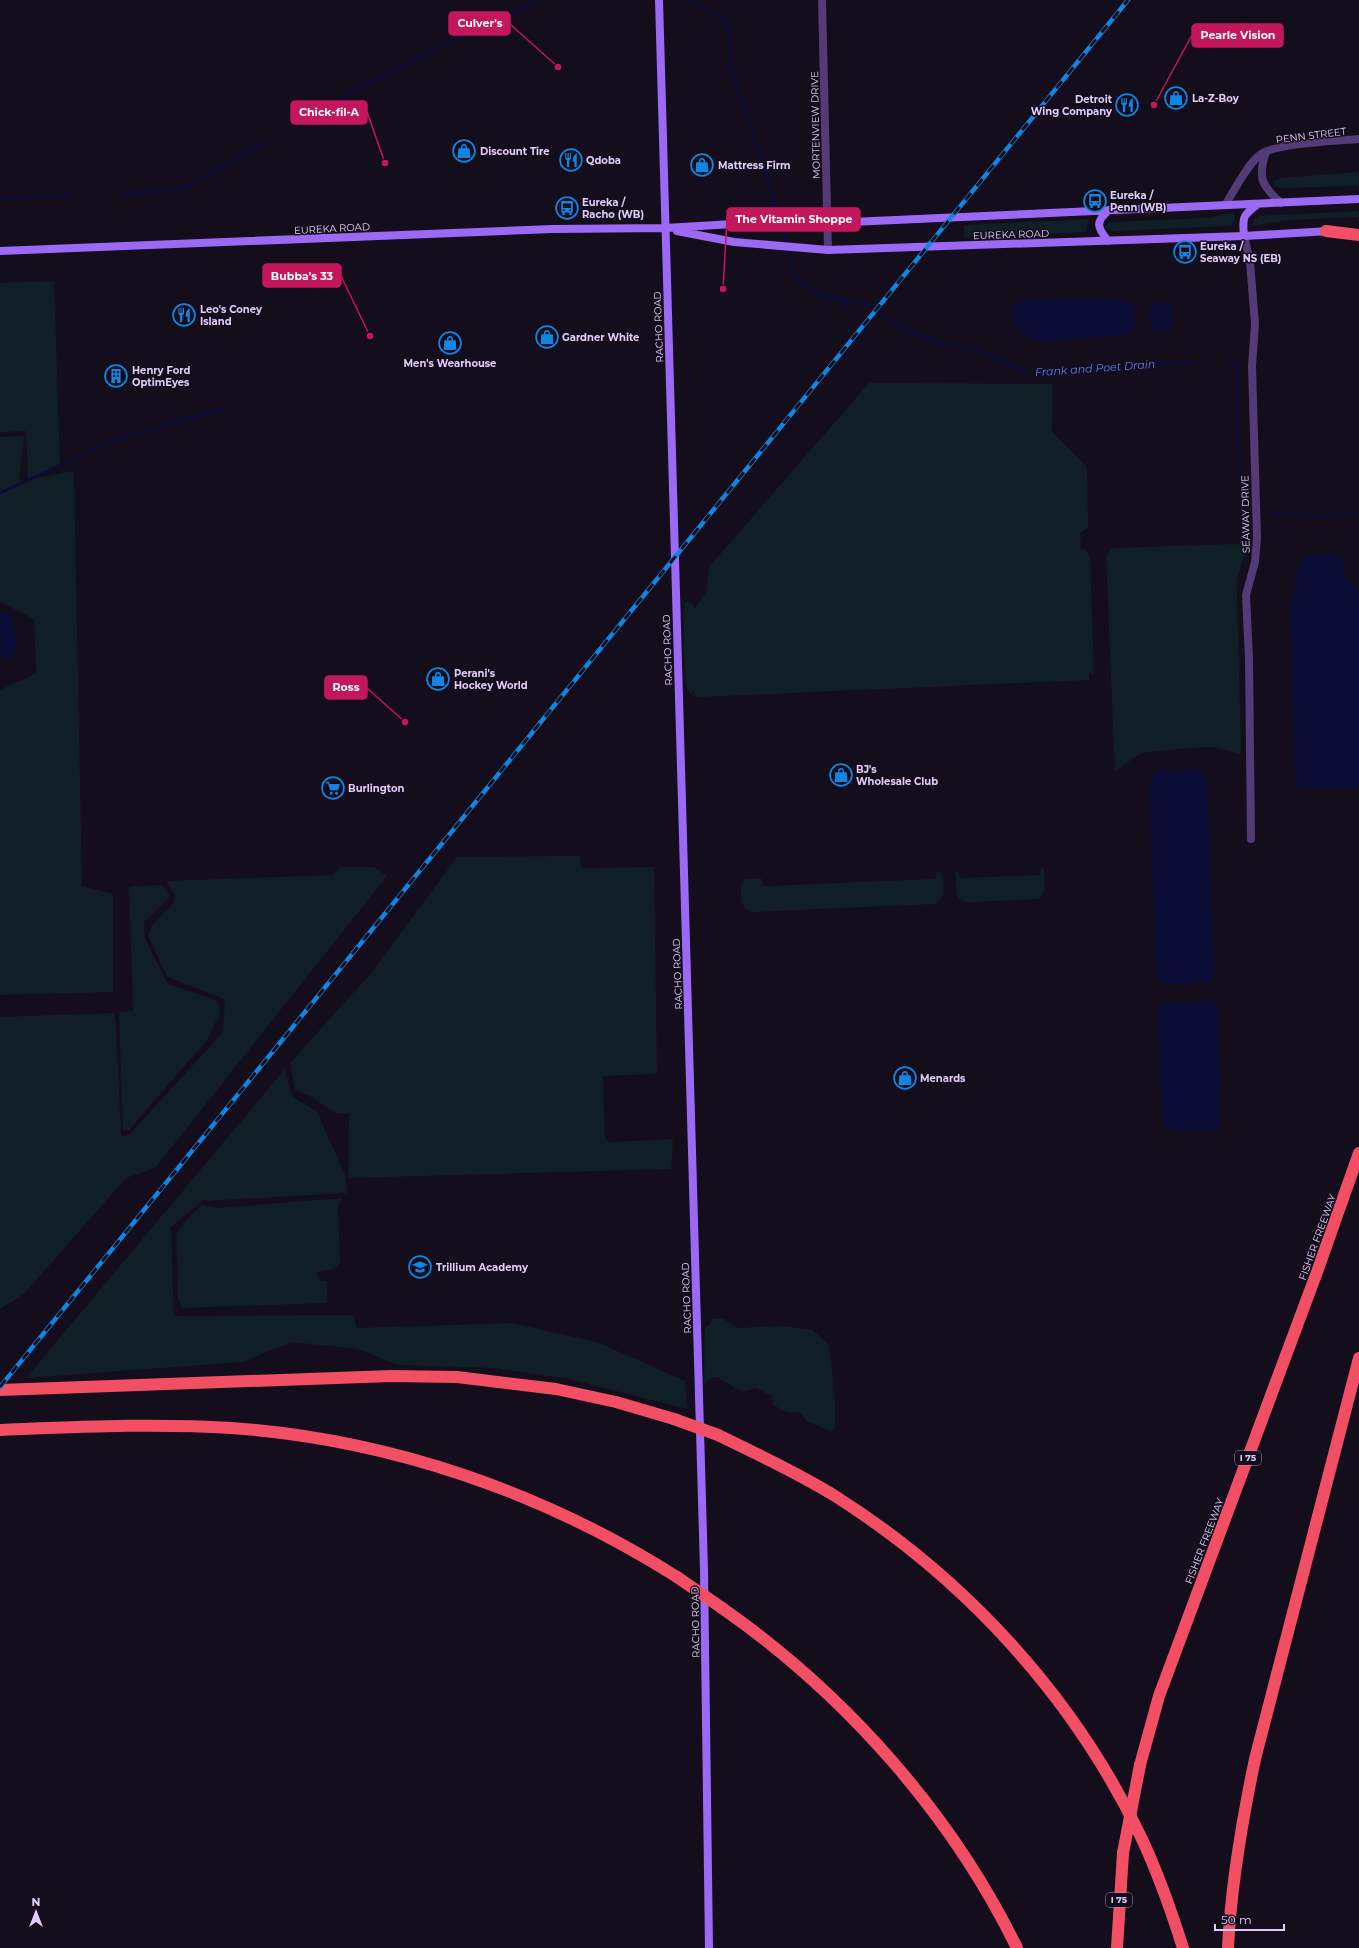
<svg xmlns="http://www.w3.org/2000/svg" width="1359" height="1948" viewBox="0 0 1359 1948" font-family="Montserrat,sans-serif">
<rect width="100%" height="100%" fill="#140d1c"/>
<path fill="#101f25" d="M1359 172V186L1281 188 1274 186 1275 184 1272 182 1281 178Z
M1359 211V217L1289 220 1252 226 1253 220 1259 216Z
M1235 212V219L1231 226 1110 231 1105 228 1109 222 1208 218Z
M1090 219 1086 228V232L964 238V225Z
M54 281 60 464 28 479 26 431 0 432V283Z
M869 383 1053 384 1052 432 1087 467 1088 525 1087 529 1080 533 1081 549H1085L1090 555 1094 670 1091 676V673H1089V680L698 697 695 696 694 691H692V695L687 689 685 682 683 615 685 602H691L695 608 706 592 709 567Z
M24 436 19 481 74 471 82 886 113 894V992L0 995V690L36 673 34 619 0 602V437Z
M1237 544 1243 546 1245 553 1238 575 1237 593 1241 754 1211 747 1177 749 1141 753 1115 771 1106 555 1112 548Z
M580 856 581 868 654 867 657 1074 603 1076 605 1139 611 1142 673 1139 671 1169 348 1178 349 1114 335 1113 313 1098 295 1090 290 1063 372 972 457 857Z
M339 867H374L387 876 155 1168 126 1178 24 1294 0 1309V1017L114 1013 116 1024 121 1136 129 1135 223 1032 225 999 167 977 148 935 153 924 173 904 174 894 166 881 334 875Z
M1041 867 1044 869 1045 890 1039 899 968 902 962 901 957 896 955 873 958 871 959 872 960 878 1040 875Z
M938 871 942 874C943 885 947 900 934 904L752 912C739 909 741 895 741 885L746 879H762L763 886 936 879V873Z
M162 885 170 896 144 922 145 939 168 984 218 1001 220 1012 208 1039 129 1130H123L119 1012 133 1011 129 886Z
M285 1069 292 1096 317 1112 346 1177 347 1193 202 1201 171 1227 174 1316 353 1315 357 1328 512 1323 597 1342 685 1381 687 1409 569 1379 494 1368 399 1365 357 1349 292 1342 242 1362 26 1378Z
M343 1198 338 1206 340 1263 334 1269 317 1272 319 1281H327V1303L182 1308 178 1300 177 1233 188 1218 202 1205 217 1208Z
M712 1319H723L739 1328 781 1326 812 1330 829 1345 835 1402V1429L832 1432 806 1421C799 1407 799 1415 788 1412 783 1411 778 1407 773 1405L772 1396 755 1388 742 1392 717 1377H713L704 1384 705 1327 710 1324Z"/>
<path fill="#0c0d36" d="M1091 297C1105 301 1120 299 1133 304L1135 325 1131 332 1123 335 1044 342 1029 337 1014 324 1011 309 1021 301Z
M1155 302 1169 303 1173 308C1169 315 1173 323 1170 331H1154C1149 318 1146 313 1155 302Z
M1310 554H1329L1342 558 1345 575 1359 591V788H1297L1294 757 1290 609 1300 562Z
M2 612 10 615C15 630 20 647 10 660L0 657V614Z
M1194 769 1205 774 1207 778 1214 978 1211 983H1202L1198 980 1193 984H1163L1162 980 1157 979 1149 785 1157 771Z
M1202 1000H1211L1218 1007 1221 1123 1219 1129C1206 1133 1173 1134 1163 1124L1160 1079 1158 1077 1160 1064 1158 1007 1163 1002 1195 1001V1004H1198Z"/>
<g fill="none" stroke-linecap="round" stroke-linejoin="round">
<path stroke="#0c0d36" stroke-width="3" d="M691 1 714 13 723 20 730 29 729 64 751 126 781 221 794 274 801 283 822 295 867 304 902 328 944 344 974 349 1027 372 1046 373 1098 366 1195 363
M510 15 540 0
M306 121 348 95 448 42 476 31 493 21
M124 193 166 191 187 187 267 142
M0 199 73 195
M769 208 775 203
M843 307 849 300
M1228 362H1237L1239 368C1237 416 1238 464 1243 511L1249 513
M0 493 116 440 223 409
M1272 514 1322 516 1359 514"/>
<path stroke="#523b77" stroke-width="8" d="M822 0 828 250
M1266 152C1257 178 1262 186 1281 203
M1225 205C1234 191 1248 163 1261 154 1278 143 1337 141 1359 139
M1244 236 1250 262 1255 324 1252 366 1257 538 1255 562 1246 595 1249 659 1251 839"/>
<path stroke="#9c69f4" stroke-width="8" d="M659 0 704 1570 709 1948
M677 231 734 242 828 250 1244 236 1330 231
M1244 236C1242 217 1243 215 1258 204
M1108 241C1097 227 1095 222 1109 210
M0 251 552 229 665 228 733 224 828 223 1359 199"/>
<path stroke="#f24f65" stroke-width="12" d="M1326 231 1359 235
M0 1390 391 1376 457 1377 556 1389 616 1402 674 1419
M0 1430C77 1427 154 1423 231 1428 389 1439 543 1492 677 1577
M718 1435C757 1454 798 1473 835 1496 966 1579 1074 1697 1141 1837 1158 1873 1171 1910 1183 1948
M722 1608C845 1694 951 1813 1017 1948
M1140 1765 1159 1696 1317 1272 1359 1153
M1117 1948 1123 1853
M1228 1948C1231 1884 1242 1821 1255 1759L1359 1358"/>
<g stroke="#1185e2" stroke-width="4.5">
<path id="rail" d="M0 1387 1128 0"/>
</g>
<use href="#rail" stroke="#140d1c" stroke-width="3" stroke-dasharray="9" stroke-linecap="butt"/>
<path stroke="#f24f65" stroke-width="12" d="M674 1419 718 1435
M677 1577 722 1608
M1123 1853 1140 1765"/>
</g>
<defs>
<g id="shop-ring" transform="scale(1.15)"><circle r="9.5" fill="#140d1c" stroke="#1185e2" stroke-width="1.5"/><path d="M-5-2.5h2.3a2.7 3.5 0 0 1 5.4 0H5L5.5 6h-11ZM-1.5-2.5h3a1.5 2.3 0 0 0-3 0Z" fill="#1185e2"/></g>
<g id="restaurant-ring" transform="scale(1.15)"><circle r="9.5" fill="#140d1c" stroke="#1185e2" stroke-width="1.5"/><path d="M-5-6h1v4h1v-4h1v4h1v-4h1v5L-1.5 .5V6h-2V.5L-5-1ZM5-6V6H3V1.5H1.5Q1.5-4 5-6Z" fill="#1185e2"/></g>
<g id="bus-ring" transform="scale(1.15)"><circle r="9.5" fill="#140d1c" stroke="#1185e2" stroke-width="1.5"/><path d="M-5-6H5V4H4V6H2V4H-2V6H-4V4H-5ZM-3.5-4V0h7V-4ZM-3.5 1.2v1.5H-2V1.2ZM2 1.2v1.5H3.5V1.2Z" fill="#1185e2"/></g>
<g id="building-ring" transform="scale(1.15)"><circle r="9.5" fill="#140d1c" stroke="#1185e2" stroke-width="1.5"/><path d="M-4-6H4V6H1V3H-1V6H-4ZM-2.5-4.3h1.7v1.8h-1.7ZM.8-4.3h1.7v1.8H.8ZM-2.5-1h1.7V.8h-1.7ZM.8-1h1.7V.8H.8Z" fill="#1185e2"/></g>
<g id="supermarket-ring" transform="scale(1.15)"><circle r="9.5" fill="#140d1c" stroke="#1185e2" stroke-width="1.5"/><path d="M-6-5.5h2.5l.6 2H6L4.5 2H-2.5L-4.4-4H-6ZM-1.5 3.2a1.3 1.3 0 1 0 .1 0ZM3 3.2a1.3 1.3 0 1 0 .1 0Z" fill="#1185e2"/></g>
<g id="school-ring" transform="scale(1.15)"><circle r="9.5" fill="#140d1c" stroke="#1185e2" stroke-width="1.5"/><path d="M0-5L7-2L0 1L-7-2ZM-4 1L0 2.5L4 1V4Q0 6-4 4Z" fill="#1185e2"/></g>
</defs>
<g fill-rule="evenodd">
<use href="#shop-ring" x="1176" y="98"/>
<use href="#restaurant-ring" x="1127" y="105"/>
<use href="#shop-ring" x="464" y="151"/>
<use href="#restaurant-ring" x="571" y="160"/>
<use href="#shop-ring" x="702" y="165"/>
<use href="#bus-ring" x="1095" y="201"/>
<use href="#bus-ring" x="567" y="208"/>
<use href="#bus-ring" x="1185" y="252"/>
<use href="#restaurant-ring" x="184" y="315"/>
<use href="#shop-ring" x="547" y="337"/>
<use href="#shop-ring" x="450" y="343"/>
<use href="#building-ring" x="116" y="376"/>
<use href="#shop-ring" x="438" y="679"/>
<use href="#shop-ring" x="841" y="775"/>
<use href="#supermarket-ring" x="333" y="788"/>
<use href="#shop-ring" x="905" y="1078"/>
<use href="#school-ring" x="420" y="1267"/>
</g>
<g text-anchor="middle" stroke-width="3" stroke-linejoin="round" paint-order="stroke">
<g fill="#140d1c" stroke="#a492b8" stroke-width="1">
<rect x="1235" y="1451" width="26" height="14" rx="3"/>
<rect x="1106" y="1893" width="26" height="14" rx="3"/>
</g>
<g font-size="9" font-weight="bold" fill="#e1cbfb">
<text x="1248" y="1461">I 75</text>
<text x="1119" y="1903">I 75</text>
</g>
<g font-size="10" font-weight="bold" fill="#e1cbfb" stroke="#140d1c" text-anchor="start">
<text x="1192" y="102">La-Z-Boy</text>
<text x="1112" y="103" text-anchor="end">Detroit<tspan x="1112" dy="12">Wing Company</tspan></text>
<text x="480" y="155">Discount Tire</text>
<text x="586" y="164">Qdoba</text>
<text x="718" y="169">Mattress Firm</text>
<text x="1110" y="199">Eureka /<tspan x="1110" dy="12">Penn (WB)</tspan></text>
<text x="582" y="206">Eureka /<tspan x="582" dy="12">Racho (WB)</tspan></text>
<text x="1200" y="250">Eureka /<tspan x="1200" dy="12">Seaway NS (EB)</tspan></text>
<text x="200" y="313">Leo's Coney<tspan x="200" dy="12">Island</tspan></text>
<text x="562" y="341">Gardner White</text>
<text x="450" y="367" text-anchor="middle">Men's Wearhouse</text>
<text x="132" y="374">Henry Ford<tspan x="132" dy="12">OptimEyes</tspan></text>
<text x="454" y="677">Perani's<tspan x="454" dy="12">Hockey World</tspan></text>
<text x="856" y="773">BJ's<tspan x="856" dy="12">Wholesale Club</tspan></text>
<text x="348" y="792">Burlington</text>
<text x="920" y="1082">Menards</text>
<text x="436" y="1271">Trillium Academy</text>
</g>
<g font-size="10" fill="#e1cbfb" stroke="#140d1c">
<text transform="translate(815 125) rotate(-91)" y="4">MORTENVIEW DRIVE</text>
<text transform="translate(1311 135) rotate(-7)" y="4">PENN STREET</text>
<text transform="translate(332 228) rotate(-3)" y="4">EUREKA ROAD</text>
<text transform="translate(1011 234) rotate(-2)" y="4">EUREKA ROAD</text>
<text transform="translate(658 327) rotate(-92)" y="4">RACHO ROAD</text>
<text transform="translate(1245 514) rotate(-91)" y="4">SEAWAY DRIVE</text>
<text transform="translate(667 650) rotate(-92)" y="4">RACHO ROAD</text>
<text transform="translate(677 974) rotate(-92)" y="4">RACHO ROAD</text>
<text transform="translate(1317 1237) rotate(-70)" y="4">FISHER FREEWAY</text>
<text transform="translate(686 1298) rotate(-92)" y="4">RACHO ROAD</text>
<text transform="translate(1204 1541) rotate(-69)" y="4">FISHER FREEWAY</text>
<text transform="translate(695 1622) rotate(-91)" y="4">RACHO ROAD</text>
</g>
<g font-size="11" font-style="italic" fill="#617df3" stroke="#140d1c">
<text transform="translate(1095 368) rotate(-4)" y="4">Frank and Poet Drain</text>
</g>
</g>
<path fill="none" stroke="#c2185b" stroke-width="1.5" d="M558 67L510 24M1154 105L1192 35M385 163L367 112M723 289L727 219M370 336L341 276M405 722L367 688"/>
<g fill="#c2185b" stroke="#140d1c" stroke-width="1.5">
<circle cx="558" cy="67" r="4"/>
<circle cx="1154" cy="105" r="4"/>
<circle cx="385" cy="163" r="4"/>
<circle cx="723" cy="289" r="4"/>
<circle cx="370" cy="336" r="4"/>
<circle cx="405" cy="722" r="4"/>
</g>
<g fill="#c2185b" stroke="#c2185b" stroke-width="1.5">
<rect x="449" y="12" width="61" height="23" rx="4"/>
<rect x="1192" y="24" width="91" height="23" rx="4"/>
<rect x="291" y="101" width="76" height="23" rx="4"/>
<rect x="727" y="208" width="133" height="23" rx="4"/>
<rect x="263" y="264" width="78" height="23" rx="4"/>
<rect x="325" y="676" width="42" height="23" rx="4"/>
</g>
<g font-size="11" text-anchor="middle" font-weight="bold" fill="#fff">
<text x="480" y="27">Culver's</text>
<text x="1238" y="39">Pearle Vision</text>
<text x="329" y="116">Chick-fil-A</text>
<text x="794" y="223">The Vitamin Shoppe</text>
<text x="302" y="280">Bubba's 33</text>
<text x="346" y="691">Ross</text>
</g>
<g transform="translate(36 1912)" stroke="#140d1c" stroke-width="3" paint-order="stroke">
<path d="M0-3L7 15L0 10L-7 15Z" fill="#e1cbfb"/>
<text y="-6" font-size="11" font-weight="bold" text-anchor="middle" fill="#e1cbfb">N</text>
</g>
<path d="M1215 1924v6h69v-6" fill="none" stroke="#e1cbfb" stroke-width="2"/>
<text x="1221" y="1924" font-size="12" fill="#e1cbfb" stroke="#140d1c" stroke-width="3" paint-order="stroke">50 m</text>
</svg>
